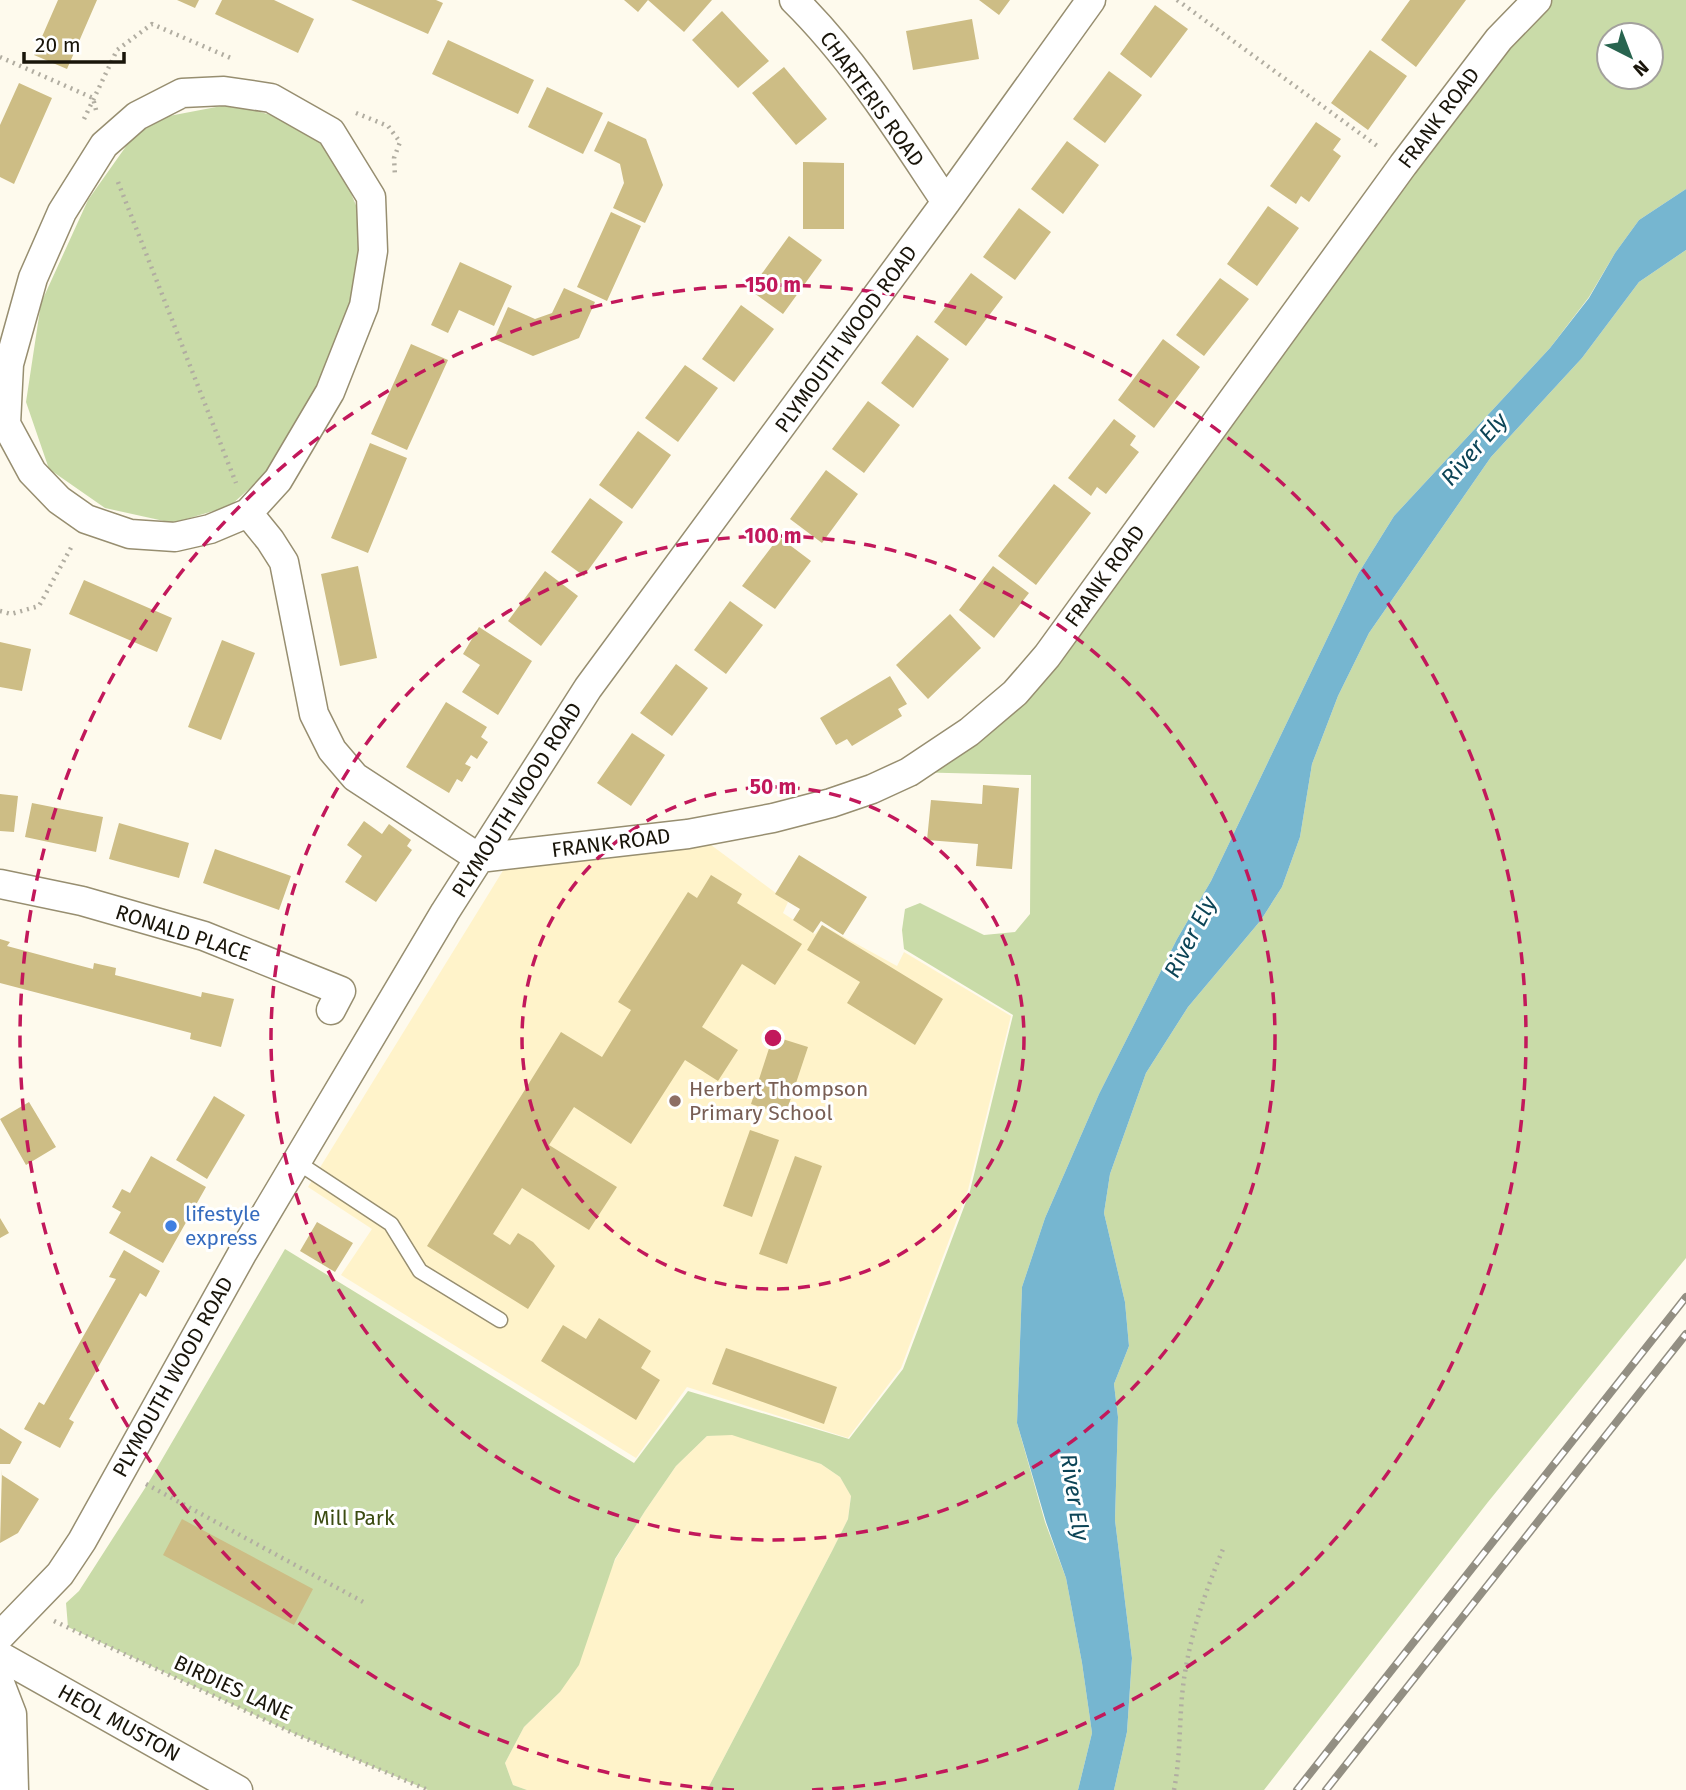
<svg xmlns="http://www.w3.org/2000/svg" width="1686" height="1790" viewBox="0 0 1686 1790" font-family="'Fira Sans',sans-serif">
<rect width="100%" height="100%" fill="#fefaed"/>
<path fill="#fff3ca" d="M707 842 788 902 783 913 815 934 822 925 897 966 904 952 1011 1016 968 1190 901 1368 848 1438 687 1387 636 1458 341 1275 372 1229 308 1187 507 864Z
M732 1434 821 1464 840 1477 851 1495 848 1519 832 1551 707 1790H527L513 1785 505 1763 524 1727 560 1692 615 1560 645 1511 676 1466 707 1436Z"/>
<path fill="#c9dba8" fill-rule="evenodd" d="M1537 0H1686V189L1639 220 1615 253 1589 297 1550 348 1394 516 1358 574 1211 881 1177 939 1099 1094 1045 1218 1022 1287 1017 1423 1045 1522 1066 1578 1082 1663 1092 1733 1078 1790H707L832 1551 848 1519 851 1496 840 1477 821 1464 732 1435 707 1436 676 1466 645 1511 615 1559 579 1665 560 1692 524 1727 505 1763 513 1785 527 1790H428L295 1734 68 1627 66 1603 79 1591 147 1485 285 1249 634 1463 688 1391 849 1439 903 1369 970 1191 1013 1015 904 949 902 930 905 909 920 903 984 935 1015 932 1030 914 1031 775 909 772 1015 693ZM1609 35H1651V77H1609Z
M232 104 296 122 335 155 363 222 359 296 326 375 272 468 230 506 173 523 105 508 49 469 26 402 41 303 88 200 134 135 169 116Z
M1686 250V1258L1488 1502 1264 1790H1114L1127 1732 1132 1658 1115 1520 1118 1417 1114 1384 1129 1346 1125 1302 1104 1213 1110 1174 1146 1073 1188 1007 1261 920 1282 887 1300 837 1312 764 1338 696 1369 633 1491 457 1582 358 1639 282Z"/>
<path fill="#76b6d0" d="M1686 189V250L1639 282 1582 358 1491 457 1369 633 1338 696 1312 764 1300 837 1282 887 1261 920 1188 1007 1146 1073 1110 1174 1104 1213 1125 1302 1129 1346 1114 1384 1118 1417 1115 1520 1132 1658 1127 1732 1114 1790H1078L1092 1733 1082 1663 1066 1578 1046 1522 1017 1423 1022 1287 1045 1218 1099 1094 1177 939 1211 881 1358 574 1394 516 1550 348 1589 298 1615 253 1639 220Z"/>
<path fill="#cdbd85" d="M58 0H97L67 69 34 55Z
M177 0H199L195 8Z
M222 0H274L314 19 298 53 215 14Z
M351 0H436L443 3 428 34Z
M624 0H712L684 32 648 0 638 12Z
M979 0H1010L999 15Z
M1410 0H1466L1416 67 1381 40Z
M1155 5 1188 29 1151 78 1120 54Z
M722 11 769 61 738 88 692 40Z
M972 19 979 59 913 70 906 31Z
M448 40 534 80 518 114 432 74Z
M1370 50 1407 76 1368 130 1331 103Z
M784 67 827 119 796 145 752 93Z
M1109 71 1142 95 1105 143 1073 119Z
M19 83 52 98 14 184 0 177V125Z
M547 87 603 113 583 154 528 127Z
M608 121 646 139 663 185 645 223 613 208 624 183 620 164 594 151Z
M1316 122 1341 139 1333 150 1341 156 1309 202 1301 196 1296 204 1270 186Z
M1067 141 1099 165 1063 214 1031 189Z
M803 162 844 163V229H803Z
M1268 206 1299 228 1257 286 1227 264Z
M1019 208 1051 232 1015 280 983 257Z
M611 212 641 226 607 301 577 287Z
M789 236 822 260 783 314 750 290Z
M460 262 512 286 494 326 459 310 448 333 431 325Z
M971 273 1003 297 966 346 934 322Z
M1220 278 1249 299 1204 356 1176 335Z
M564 288 595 302 579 338 533 356 494 339 508 307 535 319 552 313Z
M741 305 774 329 734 382 702 359Z
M917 335 949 359 913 408 881 383Z
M1163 339 1200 367 1154 428 1118 400Z
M411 344 448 360 407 450 371 434Z
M685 365 718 388 678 442 645 418Z
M868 401 900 425 864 473 832 449Z
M1114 419 1136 436 1130 445 1139 452 1106 494 1097 487 1091 496 1068 478Z
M638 431 671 455 632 509 599 485Z
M370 443 407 458 368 553 331 538Z
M826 470 858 494 822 543 790 519Z
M1054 484 1091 513 1036 585 998 556Z
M590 498 623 522 584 576 551 552Z
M779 537 811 561 775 609 742 586Z
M358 566 377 658 340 666 321 574Z
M993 566 1029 593 994 638 959 610Z
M545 571 578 596 541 646 508 621Z
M84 580 172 618 157 652 69 614Z
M730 601 763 625 726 674 694 650Z
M950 614 981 648 928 699 896 665Z
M479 627 532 661 498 715 462 692 480 665 463 654Z
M222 640 255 653 221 740 188 727Z
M0 642 31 649 22 691 0 687Z
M676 664 708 688 672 736 640 713Z
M890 676 907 704 898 709 902 716 852 746 847 739 836 745 820 718Z
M446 702 487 727 481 737 488 742 477 759 471 755 465 764 471 767 462 782 457 779 449 793 406 767Z
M632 733 665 755 631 806 597 783Z
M983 785 1019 788 1012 869 976 866 978 844 927 840 931 800 982 804Z
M0 794 18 796 14 832 0 831Z
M32 803 103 817 96 852 25 837Z
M364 821 382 834 389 824 411 840 407 846 412 850 376 902 345 882 362 856 347 845Z
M119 823 189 843 179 878 109 859Z
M215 849 291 876 279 910 203 883Z
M799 855 867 897 843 935 821 921 813 933 793 920 800 909 775 894Z
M711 875 742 894 737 903 802 944 775 985 742 964 702 1027 738 1050 718 1081 685 1060 631 1144 574 1107 549 1145 617 1187 589 1230 522 1188 493 1234 510 1245 518 1233 533 1242 555 1266 528 1309 427 1246 561 1032 602 1057 631 1010 618 1002 688 892 697 898Z
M822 925 943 999 915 1045 847 1003 860 982 807 950Z
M0 939 10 942 7 946 70 963 93 969 94 963 116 968 115 975 201 997 202 992 234 999 221 1047 190 1039 191 1033 0 983Z
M773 1036 808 1047 785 1116 751 1104Z
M214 1096 245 1115 207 1179 176 1160Z
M29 1102 56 1147 26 1165 0 1119Z
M750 1130 779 1140 752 1217 723 1206Z
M151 1156 206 1187 163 1263 109 1233 121 1212 112 1207 122 1189 130 1193Z
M795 1156 822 1166 787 1264 759 1254Z
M0 1218 9 1233 0 1238Z
M317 1222 353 1243 335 1272 300 1251Z
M124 1250 160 1271 146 1297 140 1293 69 1419 74 1422 60 1448 24 1429 39 1402 44 1405 116 1279 109 1277Z
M599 1318 651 1351 641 1368 660 1380 636 1420 541 1361 563 1325 586 1339Z
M726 1348 837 1387 824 1424 712 1384Z
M0 1428 22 1442 10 1464H0Z
M2 1469V1475L39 1499 18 1533 0 1543Z
M182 1519 313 1589 294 1625 163 1555Z"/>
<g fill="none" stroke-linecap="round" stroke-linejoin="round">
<g stroke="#978e70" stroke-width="17">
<path id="service" d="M297 1162 391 1224 420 1271 500 1320"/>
</g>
<g stroke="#978e70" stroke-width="31">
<path id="minor" d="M794 0C854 59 900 133 946 202
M224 91 271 98 331 132 371 197 373 251 364 306 330 392 278 480 248 513 210 529 175 537 130 534 86 519 59 500 32 472 6 424 9 364 33 278 62 212 104 145 137 116 182 93Z
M248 513 270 540 284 562 314 714 332 750 355 777 479 858 688 834 773 818 831 803 872 789 909 772 969 732 1015 693 1047 656 1403 165 1499 39 1537 0
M0 884 82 901 204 936 341 991 331 1010
M0 1636 60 1574 82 1541 243 1252 445 912 588 688 946 202 1091 0
M0 1656 238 1790
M0 1683 12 1714 14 1790"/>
</g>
<path stroke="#b1ada1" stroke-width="4.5" stroke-dasharray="2 5" stroke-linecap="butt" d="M1177 0 1380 148
M0 57 93 98 96 110
M356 113 388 126 400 142 394 158 395 176
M84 119 117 50 152 24 233 59
M118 182 236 483
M0 611 11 614 39 606 73 544
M146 1484 367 1604
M54 1621 295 1734 428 1790
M1174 1790C1182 1749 1178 1708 1186 1667 1193 1626 1207 1588 1223 1549"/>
<use href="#service" stroke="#fff" stroke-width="14"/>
<use href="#minor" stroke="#fff" stroke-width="28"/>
<g stroke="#938f83" stroke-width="8">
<path id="rail" d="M1297 1790 1686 1297
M1326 1790 1686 1334"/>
</g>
<use href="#rail" stroke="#fff" stroke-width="5" stroke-dasharray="16" stroke-linecap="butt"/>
</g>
<g fill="none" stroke="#c2185b" stroke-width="3.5" stroke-dasharray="12 9">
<circle cx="773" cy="1038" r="251"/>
<circle cx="773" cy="1038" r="502"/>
<path d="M734 1790A753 753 0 1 1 812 1790"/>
</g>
<circle fill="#8d6e63" stroke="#fff" stroke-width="2.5" cx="675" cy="1101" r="7"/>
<circle fill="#3f7fe0" stroke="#fff" stroke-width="2.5" cx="171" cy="1226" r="7"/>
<g text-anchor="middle" stroke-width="6" stroke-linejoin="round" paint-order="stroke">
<g font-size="21" fill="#19150a" stroke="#fff">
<text transform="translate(872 99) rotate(54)" y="7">CHARTERIS ROAD</text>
<text transform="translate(1439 118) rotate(-53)" y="7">FRANK ROAD</text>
<text transform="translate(846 339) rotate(-54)" y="7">PLYMOUTH WOOD ROAD</text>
<text transform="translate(1105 576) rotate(-54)" y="7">FRANK ROAD</text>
<text transform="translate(517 800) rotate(-58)" y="7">PLYMOUTH WOOD ROAD</text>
<text transform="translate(611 843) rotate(-7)" y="7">FRANK ROAD</text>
<text transform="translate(183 933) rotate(18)" y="7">RONALD PLACE</text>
<text transform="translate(173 1377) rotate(-61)" y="7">PLYMOUTH WOOD ROAD</text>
<text transform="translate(233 1688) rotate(25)" y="7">BIRDIES LANE</text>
<text transform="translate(119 1723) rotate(29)" y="7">HEOL MUSTON</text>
</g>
<g font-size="21" fill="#785e54" stroke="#fff" text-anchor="start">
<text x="689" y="1096">Herbert Thompson<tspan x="689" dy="24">Primary School</tspan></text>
</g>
<g font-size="21" fill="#366cbe" stroke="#fff" text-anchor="start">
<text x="185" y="1221">lifestyle<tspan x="185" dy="24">express</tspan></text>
</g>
<g font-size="21" fill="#3c4c12" stroke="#fff">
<text x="354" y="1525">Mill Park</text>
</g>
<g font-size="23" font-style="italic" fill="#0c4456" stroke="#fff">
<text transform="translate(1474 449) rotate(-49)" y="8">River Ely</text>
<text transform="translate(1190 937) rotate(-63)" y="8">River Ely</text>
<text transform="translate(1075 1497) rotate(81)" y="8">River Ely</text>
</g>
</g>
<circle cx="773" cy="1038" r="10" fill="#c2185b" stroke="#fff" stroke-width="3.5"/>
<g font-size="21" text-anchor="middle" font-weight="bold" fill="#c2185b" stroke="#fff" stroke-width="6" stroke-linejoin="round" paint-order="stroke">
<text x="773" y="292">150 m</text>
<text x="773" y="543">100 m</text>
<text x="773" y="794">50 m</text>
</g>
<g transform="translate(1630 56) rotate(138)"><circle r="33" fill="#ffffff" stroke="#a3a19d" stroke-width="2"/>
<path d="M0-5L12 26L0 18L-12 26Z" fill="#28644f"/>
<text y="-10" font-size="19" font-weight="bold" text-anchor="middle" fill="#19150a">N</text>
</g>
<path d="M24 52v10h100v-10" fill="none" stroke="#19150a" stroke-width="3.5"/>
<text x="35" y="52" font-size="21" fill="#19150a" stroke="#ffffff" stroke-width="5" paint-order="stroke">20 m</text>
</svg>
